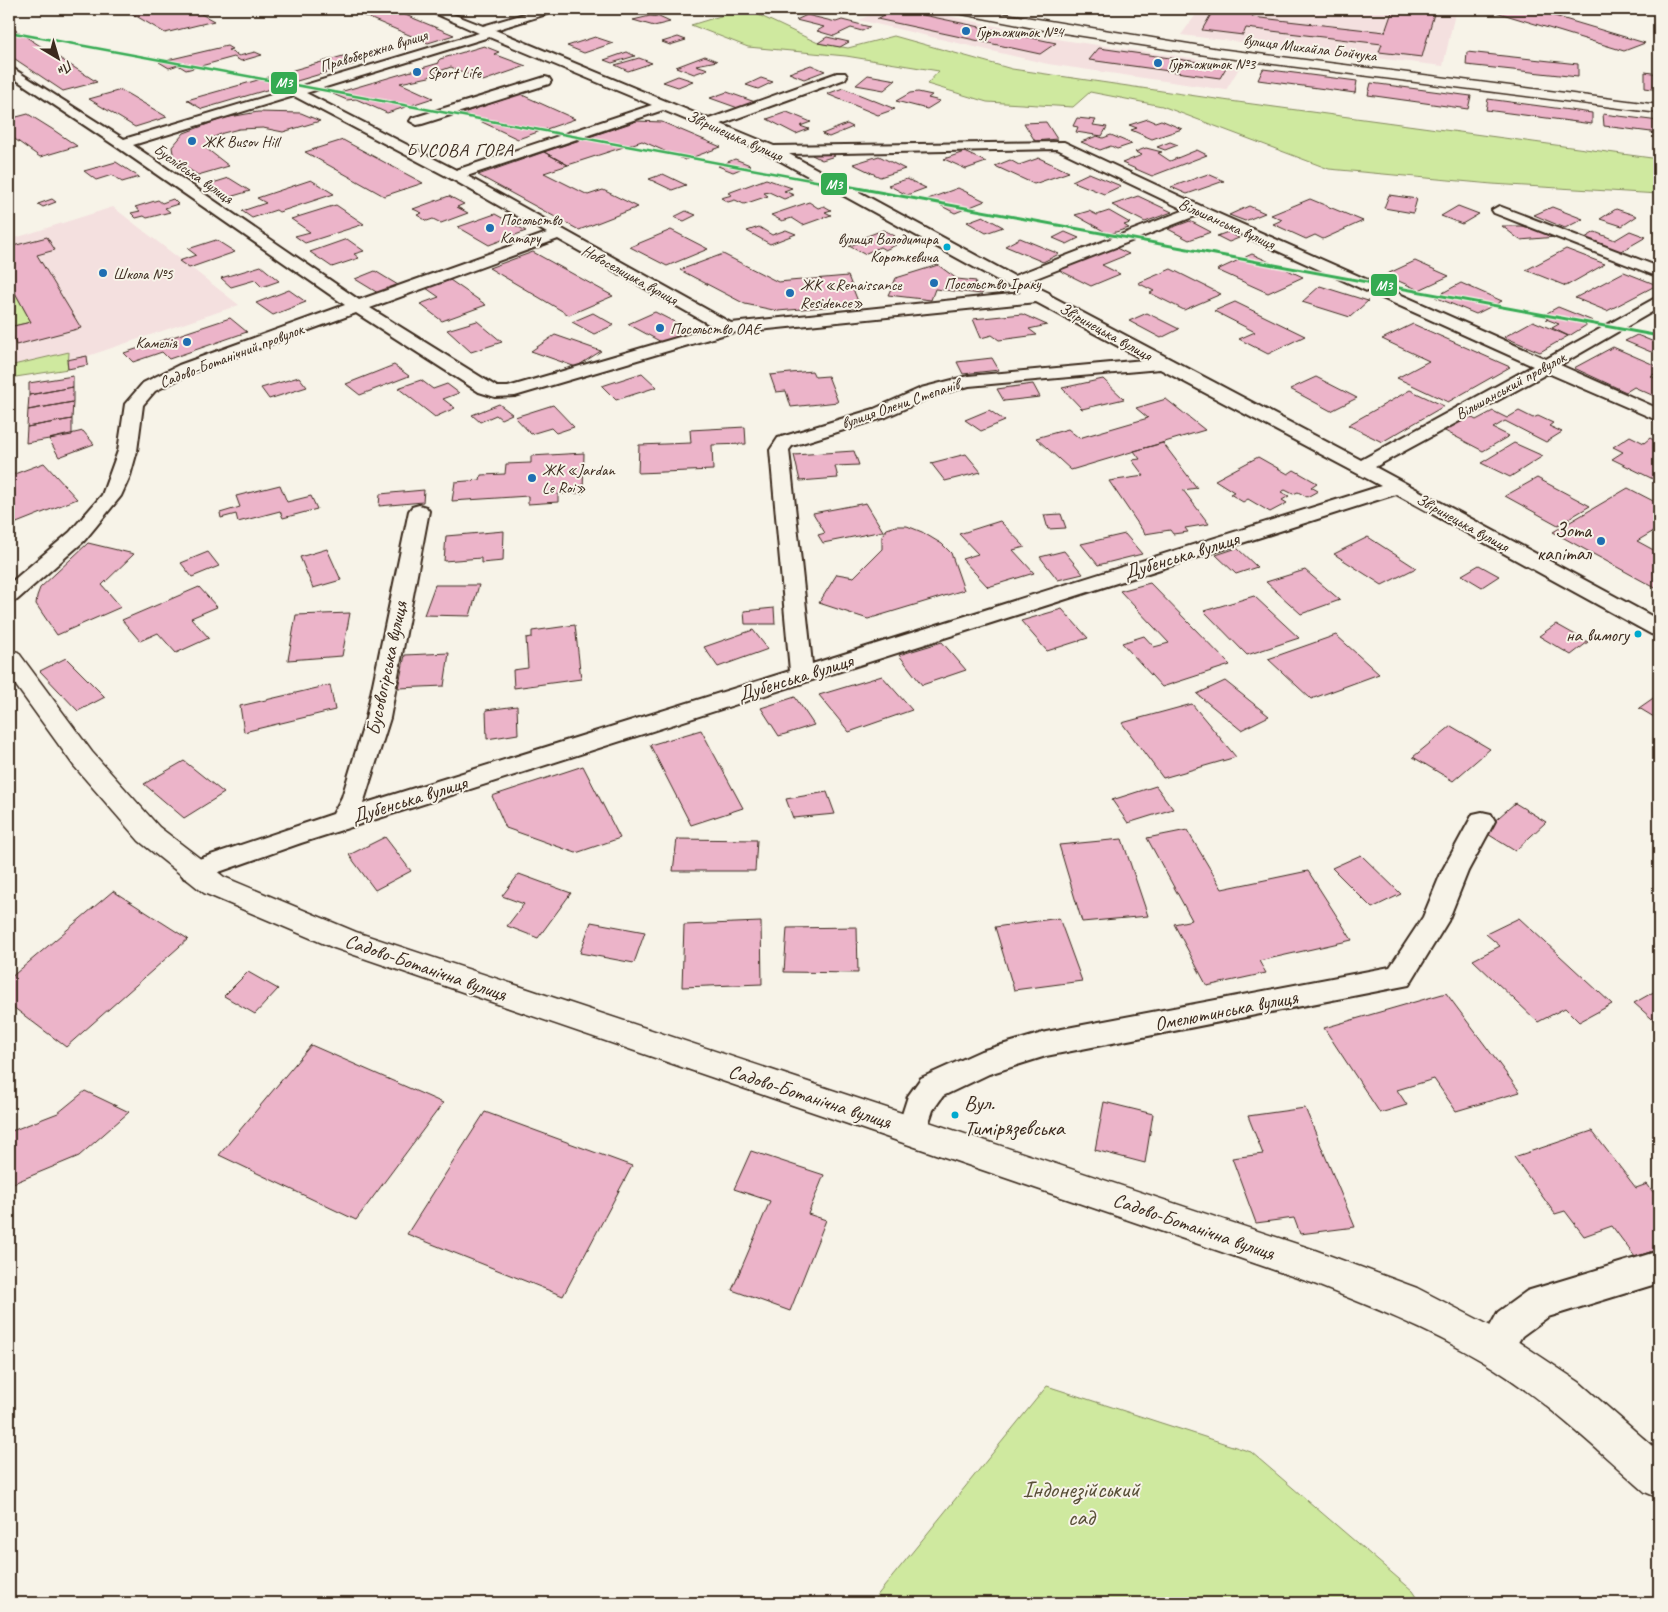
<svg xmlns="http://www.w3.org/2000/svg" width="1668" height="1612" viewBox="0 0 1668 1612" font-family="Caveat,sans-serif">
<rect width="100%" height="100%" fill="#f7f3e8"/>
<filter id="ink" filterUnits="userSpaceOnUse"><feTurbulence type="fractalNoise" baseFrequency=".02" numOctaves="2"/><feDisplacementMap in="SourceGraphic" scale="10" xChannelSelector="R" yChannelSelector="G"/><feConvolveMatrix kernelMatrix="1 2 1 2 8 2 1 2 1" color-interpolation-filters="sRGB"/></filter>
<g filter="url(#ink)">
<path fill="#f4e0df" d="M883 9H915L1062 40 1241 65 1226 90 1048 64 859 20Z
M1200 9H1456L1443 66 1181 35Z
M113 207 239 305 88 356V365L9 378V240Z"/>
<path fill="#cfe99f" stroke="#858a5e" d="M715 9H746L818 43 848 48 894 36 1012 69 1230 101 1659 159V194L1492 184 1329 169 1162 106 1090 92 1073 107 987 102 927 84 939 71 846 56 748 47 691 25 727 14Z
M13 289 31 322 9 327V290Z
M69 352 68 369 9 378V366Z
M1047 1386 1251 1452 1413 1591 1421 1603H871Z"/>
<path fill="#ecb4c9" stroke="#3b2a1e" d="M147 9H167L173 12 192 9 214 21 165 33 131 13Z
M348 9H391L454 35 428 43Z
M895 9 1056 43 1040 54 877 19Z
M1214 9 1253 13 1252 17 1385 32 1393 9 1435 10 1422 57 1379 52 1382 44 1246 28 1243 35 1202 30Z
M1486 9H1531L1645 43 1624 51Z
M807 15 836 22 842 20 870 27 862 31 851 28 834 36 817 31 824 27 796 20Z
M650 16 659 17 670 22 654 26 633 20Z
M9 26 97 82 63 91 9 55Z
M595 37 613 43 584 53 567 46Z
M678 37 686 40 670 45 662 42Z
M827 37 849 42 840 47 818 43Z
M227 46 232 49 228 50 239 56 255 52 262 55 241 61 234 57 186 70 178 65 169 68 159 62Z
M484 46 499 52 494 54 526 66 483 81 451 67 434 73 429 77 400 83 433 98 387 113 356 99 347 100 333 94 439 63 438 61 440 59Z
M1099 48 1227 66 1220 78 1089 60Z
M627 52 635 56 612 63 604 60Z
M1467 52 1578 64V77L1466 65Z
M343 56 358 63 202 109 187 100Z
M705 56 717 61 696 65 708 69 694 74 676 67Z
M639 58 652 63 628 71 615 65Z
M811 65 825 71 804 79 789 73Z
M1263 69 1357 81 1355 93 1258 80Z
M1645 72 1659 74V90L1645 88Z
M868 75 896 80 884 90 856 85Z
M678 76 693 81 678 87 663 82Z
M761 78 773 82 758 89 746 85Z
M1371 83 1471 96 1468 109 1368 95Z
M843 88 895 109 878 115 827 94Z
M121 90 167 117 135 127 89 99Z
M727 92 755 102 738 108 710 98Z
M918 92 932 95 928 98 940 101 927 109 896 101 910 93Z
M520 94 575 119 518 139 463 113Z
M1488 99 1592 113V124L1486 110Z
M258 112 301 113 320 121 283 132 263 128 239 129 223 133 212 138 208 144 207 149 229 166 198 175 174 160 172 147 184 133 224 118Z
M787 112 811 122 800 126 809 129 796 134 767 119Z
M28 114 52 129 77 146 40 157 9 135V119Z
M1603 114 1659 121V133L1604 126Z
M1077 118 1096 120 1093 125 1107 127 1102 136 1076 132 1078 127 1073 126Z
M1148 119 1155 122 1161 120 1182 129 1152 139 1131 130 1137 128 1129 125Z
M637 121 662 122 721 147 685 160 642 141 568 165 544 152Z
M1046 122 1057 139 1035 141 1024 123Z
M847 124 853 127 829 137 822 134Z
M1111 135 1132 144 1117 149 1111 146 1100 150 1081 142 1097 136 1103 138Z
M343 140 423 183 384 196 305 152Z
M1170 142 1178 145 1165 150 1157 147Z
M1146 148 1162 152 1158 153 1170 161 1197 150 1207 155 1152 176 1122 163 1142 155 1135 152Z
M825 150 835 156 822 160 812 155Z
M544 152 568 165 544 173 588 195 603 190 638 207 579 230 478 175Z
M964 152 986 162 966 169 944 159Z
M879 156 905 169 880 177 853 164Z
M1039 158 1069 172 1034 184 995 166 1010 160 1019 165Z
M735 159 750 165 733 172 718 166Z
M116 162 139 177 122 182 112 175 96 180 84 171Z
M1089 173 1121 186 1104 194 1072 181Z
M663 174 686 185 672 190 649 179Z
M1208 174 1224 181 1187 194 1171 187Z
M229 178 250 191 223 199 203 186Z
M766 179 792 188 784 191 794 195 784 199 769 192 764 193 768 196 744 204 735 200 728 202 721 198 732 195 728 193Z
M907 179 926 188 907 195 888 185Z
M311 180 334 194 279 212 276 210 252 218 242 211 266 203 257 198Z
M958 188 985 201 955 213 928 199Z
M1389 195 1417 199 1413 213 1384 208Z
M449 196 464 204 457 207 468 213 441 223 433 219 427 221 417 215 422 213 413 209Z
M1138 196 1172 212 1145 222 1112 205Z
M52 199 56 202 43 207 38 204Z
M173 199 178 204 165 208 170 212 147 218 144 216 136 218 131 213 140 211 135 207 158 200 162 203Z
M1310 199 1363 221 1323 239 1315 235 1306 239 1273 224 1282 220 1271 215Z
M809 202 818 208 824 206 831 210 825 212 831 215 803 225 792 218 782 221 771 215Z
M336 205 364 224 305 243 295 236 310 232 291 219Z
M1249 206 1265 213 1245 221 1229 215Z
M1458 206 1479 214 1462 224 1441 216Z
M1552 207 1583 219 1565 228 1534 215Z
M1616 209 1637 216 1622 226 1600 219Z
M686 211 696 215 684 221 674 217Z
M1089 211 1097 215 1109 211 1130 223 1124 225 1129 228 1109 234 1075 215Z
M495 214 526 231 489 245 458 227Z
M983 216 1003 227 986 233 967 222Z
M1190 221 1211 232 1189 240 1168 229Z
M1502 226H1529L1556 237 1520 240Z
M759 227 772 235 786 230 796 234 770 244 747 231Z
M671 230 708 249 667 266 630 247Z
M883 230 895 236 886 240 896 245 885 250 880 247 864 254 849 246 858 243 854 241Z
M1630 231 1646 237 1620 252 1585 238 1595 232 1615 240Z
M1065 232 1079 238 1067 244 1053 238Z
M1228 232 1239 238 1229 242 1217 236Z
M47 237 55 250 37 255 81 328 16 345 9 327 31 322 13 289 9 290V247Z
M1020 238 1059 254 1043 262 1005 246Z
M347 239 364 251 354 254 359 258 332 267 310 252Z
M216 240 235 252 189 268 179 261 196 255 188 249Z
M1114 247 1129 254 1102 265 1120 274 1091 286 1059 270Z
M1566 249 1605 264 1566 286 1526 270Z
M533 252 613 296 569 315 489 268Z
M723 254 778 282 848 276 859 304 778 311 745 304 680 270Z
M1252 254 1303 277 1268 293 1217 270Z
M1415 261 1449 276 1419 290 1385 275Z
M938 265 957 279 976 281 975 286 984 287 982 294 935 289 931 300 888 295 896 278Z
M261 266 279 281 262 287 255 280 231 287 221 278Z
M1171 269 1221 294 1184 310 1150 293 1154 291 1138 283Z
M375 271 398 285 378 293 355 279Z
M1624 272 1657 285 1607 311 1575 298Z
M450 280 486 305 442 321 420 304 439 297 426 288Z
M1461 283 1502 301 1476 314 1435 297Z
M1320 286 1368 301 1350 317 1302 302Z
M289 290 306 302 273 315 256 303Z
M1235 302 1305 336 1268 354 1239 339 1255 332 1214 311Z
M1558 307 1593 321 1569 336 1552 328 1559 324 1546 319 1552 316 1547 313Z
M655 312 692 331 665 344 628 324Z
M593 313 614 325 594 334 572 322Z
M1147 313 1179 329 1161 338 1129 321Z
M1022 314 1047 325 1029 329 1037 335 999 340 992 335 981 338 973 319Z
M230 318 247 332 169 359 162 352 133 362 124 353Z
M477 321 502 342 471 352 447 330Z
M1533 321 1568 336 1540 352 1504 337Z
M1413 324 1510 367 1448 402 1397 378 1429 361 1382 339Z
M555 335 601 351 576 367 531 351Z
M1637 335 1659 344V347L1651 352 1625 341Z
M1613 347 1659 367V371L1651 376 1659 380V393L1654 396 1634 387 1626 392 1574 368Z
M87 356 88 365 68 369 67 360Z
M992 358 999 370 963 374 957 362Z
M394 365 409 376 360 395 346 384Z
M812 371 815 377 828 376 838 402 791 407 786 391 776 392 770 375Z
M642 373 657 387 616 400 602 386Z
M73 376V387L29 395V383Z
M299 377 307 387 269 399 261 388Z
M1316 377 1357 398 1331 411 1290 389Z
M1103 379 1124 399 1082 409 1062 388Z
M421 380 433 389 447 384 459 393 443 399 455 408 435 417 398 388Z
M1033 384 1040 397 1004 401 997 389Z
M73 387V402L28 410 29 395Z
M1410 390 1444 406 1382 442 1348 425Z
M1166 399 1205 430 1071 470 1036 438 1068 429 1079 438 1148 418 1136 408Z
M73 402 72 419 27 427 28 410Z
M499 404 512 414 501 419 496 415 480 422 472 415Z
M553 405 574 427 556 433 551 428 531 434 515 417Z
M989 410 1005 421 981 431 965 420Z
M1493 411 1507 418 1519 411 1533 418 1538 416 1553 423 1549 426 1562 432 1546 442 1505 421 1493 428 1509 436 1483 451 1441 429 1467 415 1476 420Z
M72 419V435L26 443 27 427Z
M745 427 746 444 712 445 713 470 638 473 639 445 691 443 690 430Z
M83 431 94 444 59 457 49 439Z
M1630 436 1644 443 1650 438 1659 443V475L1653 479 1612 459 1623 452 1613 447Z
M1163 443 1197 488 1183 490 1209 524 1185 528 1188 532 1173 534 1170 530 1145 534 1109 481 1144 476 1132 460 1140 459 1134 451Z
M1514 443 1543 456 1510 477 1481 463Z
M854 451 859 465 835 466 838 478 800 481 794 455Z
M584 453 583 493 558 494V502L528 504V496L452 501 455 482 480 480 481 475 505 474 506 464 531 463V456Z
M966 454 981 472 945 481 931 463Z
M1258 457 1288 474 1294 470 1317 483 1311 487 1318 491 1307 497 1298 492 1293 494 1285 490 1281 492 1289 496 1282 500 1287 503 1270 512 1248 499 1243 502 1230 494 1234 492 1215 480Z
M44 463 77 499 9 526V480L12 479 9 476Z
M1537 478 1590 506 1558 525 1505 496Z
M280 485 287 502 311 496 317 509 283 518 280 511 238 522 236 514 221 518 220 513 240 507 236 496Z
M1628 488 1659 504V528L1637 541 1659 553V590L1553 532Z
M424 490 423 502 379 506 380 494Z
M866 503 883 531 823 543 818 535 825 533 813 513Z
M1061 514 1066 528 1048 529 1044 515Z
M1000 521 1025 547 1013 550 1034 573 988 587 962 559 978 554 959 534Z
M896 526H907L922 532 942 544 951 553 964 590 868 619 819 603 837 574 854 577 882 549V535L887 529Z
M504 531 503 561 481 563V558L444 561 446 536Z
M1125 534 1142 554 1098 565 1081 544Z
M1368 537 1416 568 1382 585 1334 554Z
M88 543 134 554 102 585 121 607 57 635 36 604 37 596 40 588Z
M1237 548 1257 567 1236 574 1216 555Z
M327 549 341 580 313 588 300 557Z
M1064 551 1083 574 1058 580 1040 557Z
M208 552 219 566 192 577 181 563Z
M1479 565 1499 576 1482 587 1462 575Z
M1305 570 1340 600 1301 614 1266 582Z
M1150 583 1230 665 1162 687 1122 643 1144 636 1154 647 1169 643 1120 591Z
M435 585H479L470 616 424 615Z
M199 587 217 607 191 618 209 638 176 653 158 633 140 641 122 620Z
M1254 596 1299 638 1247 655 1204 611Z
M774 608 775 624H745L744 611Z
M1062 609 1088 638 1047 651 1021 621Z
M350 613 342 656 288 660 296 615Z
M1556 624 1588 642 1571 655 1539 636Z
M575 625 581 679 514 688 513 670 528 668 526 638 532 637V631Z
M753 630 768 649 718 667 704 647Z
M1336 635 1379 674 1311 699 1268 659Z
M942 642 966 670 922 685 899 655Z
M449 653 444 686 398 688 405 655Z
M66 658 105 697 78 711 40 671Z
M882 676 912 710 849 732 819 695Z
M1225 681 1269 716 1241 730 1197 694Z
M330 685 335 710 244 732 240 706Z
M1659 694V720L1639 708Z
M795 697 814 725 779 736 761 708Z
M1192 704 1236 757 1163 778 1122 723Z
M517 706 518 734 487 739 486 710Z
M1451 726 1490 749 1453 781 1413 757Z
M701 730 743 808 691 825 650 745Z
M184 761 224 793 184 818 144 784Z
M583 766 620 838 576 853 506 828 492 796Z
M1156 786 1173 809 1128 823 1112 800Z
M827 792 835 814 793 818 786 799Z
M1515 803 1546 822 1515 851 1483 831Z
M1187 830 1222 889 1308 871 1352 940 1259 961 1266 973 1207 986 1174 924 1192 920 1147 838Z
M385 837 411 871 375 890 349 855Z
M677 839 757 840 755 871H673Z
M1122 839 1148 916 1082 922 1059 845Z
M1361 855 1401 894 1372 908 1332 868Z
M519 874 571 893 538 938 507 926 524 904 502 896Z
M113 891 188 939 66 1047 9 1004V979Z
M1059 918 1082 981 1014 990 995 927Z
M1519 918 1612 1004 1579 1022 1565 1008 1538 1022 1473 960 1500 946 1486 934Z
M591 922 645 932 634 963 580 953Z
M761 922 762 984 682 987 684 925Z
M857 927 858 973 784 972 787 928Z
M248 972 278 989 255 1014 224 996Z
M1659 989V1025L1634 1003Z
M1446 993 1520 1092 1456 1111 1434 1079 1397 1090 1407 1105 1380 1113 1324 1028Z
M311 1045 443 1103 356 1220 219 1155Z
M85 1091 129 1112 79 1156 9 1185V1132L58 1113Z
M1104 1102 1153 1114 1145 1163 1095 1150Z
M1305 1108 1355 1227 1300 1234 1294 1218 1256 1223 1232 1158 1263 1154 1248 1116Z
M485 1112 632 1166 563 1296 407 1234Z
M1592 1131 1636 1188 1647 1184 1659 1200V1206L1655 1208 1659 1214V1249L1635 1257 1612 1226 1584 1236 1565 1211 1555 1214 1514 1157Z
M751 1151 824 1175 808 1214 826 1220 790 1311 732 1290 770 1201 734 1189Z"/>
<g fill="none" stroke-linecap="round" stroke-linejoin="round">
<g stroke="#3b2a1e" stroke-width="4">
<path id="street" d="M425 9H440L483 26 541 9H558L556 11 495 30 709 119 837 73H845L847 76 845 79 721 124 774 146 1064 142 1203 207 1546 359 1659 296V308L1560 365 1659 409V421L1548 373 1375 467 1659 620V636L1651 634 1396 494 301 843 202 878 193 881 184 878 180 871 184 864 333 814 342 797 366 718 409 511 412 507 419 505 426 507 429 511 390 718 363 804 790 671 770 450 778 438 874 409 921 388 968 376 1144 360 1036 302 729 333 515 396 495 397 479 392 356 313 191 373 155 391 143 405 137 451 130 476 121 496 84 541 17 600 9 602V584L70 532 102 495 118 451 125 404 143 383 179 365 345 305 117 147 9 75V66L124 139 479 33ZM489 37 652 105 456 170 306 93ZM294 96 450 178 547 233 359 300 133 145ZM663 110 766 153 1021 293 731 323 467 176ZM1057 149 1185 210 1014 276 789 154ZM1198 215 1533 366 1361 460 1051 296 1049 293 1026 282ZM558 239 714 327 508 387H497L370 308ZM1160 369 1381 486 812 664 789 450 792 446 886 417 933 396 969 386Z
M545 77 549 78 551 81 549 84 422 124 417 125 410 121 412 118Z
M1499 206 1659 267V277L1494 213 1492 210Z
M1482 812 1491 814 1495 821 1468 871 1448 921 1409 985 1046 1056 989 1074 943 1096 933 1110 923 1140 912 1144 901 1140 897 1130 908 1096 921 1078 981 1051 1046 1032 1390 967 1423 917 1442 871 1473 814Z
M1659 1251V1283L1548 1317 1522 1336 1507 1360 1495 1365 1483 1360 1478 1348 1498 1312 1527 1291Z"/>
</g>
<g stroke="#3b2a1e" stroke-width="3">
<path id="secondary" d="M9 650 18 652 92 752 159 827 224 877 356 932 1312 1249 1417 1288 1508 1335 1579 1382 1659 1452V1498L1645 1492C1593 1446 1542 1397 1482 1361 1428 1329 1370 1306 1312 1283L334 948 204 893 139 841 74 766 9 676Z"/>
</g>
<g stroke="#3b2a1e" stroke-width="3">
<path id="primary" d="M951 9H976L1219 49 1659 105V113L1219 57 1044 30 957 13Z"/>
</g>
<use href="#street" fill="#f7f3e8" fill-rule="evenodd"/>
<use href="#secondary" fill="#f7f3e8" fill-rule="evenodd"/>
<use href="#primary" fill="#f7f3e8" fill-rule="evenodd"/>
<g stroke="#f7f3e8" stroke-width="4.5">
<path id="metro-1-far1" d="M9 32 848 187"/>
</g>
<g stroke="#f7f3e8" stroke-width="5.5">
<path id="metro-1" d="M841 185 1659 336"/>
</g>
<use href="#metro-1-far1" stroke="#35ab52" stroke-width="2.5"/>
<use href="#metro-1" stroke="#35ab52" stroke-width="3"/>
</g>
</g>
<g fill="#1f6fb2" stroke="#f7f3e8" stroke-width="2">
<circle cx="966" cy="31" r="5"/>
<circle cx="1158" cy="63" r="5"/>
<circle cx="417" cy="72" r="5"/>
<circle cx="192" cy="141" r="5"/>
<circle cx="490" cy="228" r="5"/>
<circle cx="103" cy="273" r="5"/>
<circle cx="934" cy="283" r="5"/>
<circle cx="790" cy="293" r="5"/>
<circle cx="660" cy="328" r="5"/>
<circle cx="187" cy="342" r="5"/>
<circle cx="532" cy="478" r="5"/>
<circle cx="1601" cy="541" r="5"/>
</g>
<g fill="#00a9ce" stroke="#f7f3e8" stroke-width="2">
<circle cx="947" cy="247" r="4.5"/>
<circle cx="1638" cy="634" r="4.5"/>
<circle cx="955" cy="1115" r="4.5"/>
</g>
<g text-anchor="middle" stroke-width="4" stroke-linejoin="round" paint-order="stroke">
<g font-size="16" fill="#3b2a1e" stroke="#f7f3e8" text-anchor="start">
<text x="976" y="37">Гуртожиток №4</text>
<text x="1168" y="69">Гуртожиток №3</text>
<text x="427" y="78">Sport Life</text>
<text x="202" y="147">ЖК Busov Hill</text>
<text x="500" y="225">Посольство<tspan x="500" dy="18">Катару</tspan></text>
<text x="113" y="279">Школа №5</text>
<text x="944" y="289">Посольство Іраку</text>
<text x="800" y="290">ЖК «Renaissance<tspan x="800" dy="18">Residence»</tspan></text>
<text x="670" y="334">Посольство ОАЕ</text>
<text x="177" y="348" text-anchor="end">Камелія</text>
<text x="542" y="475">ЖК «Jardan<tspan x="542" dy="18">Le Roi»</tspan></text>
</g>
<g font-size="16" fill="#3b2a1e" stroke="#f7f3e8">
<text transform="translate(1310 47) rotate(7)" y="6">вулиця Михайла Бойчука</text>
<text transform="translate(373 50) rotate(-17)" y="6">Правобережна вулиця</text>
<text transform="translate(735 135) rotate(24)" y="6">Звіринецька вулиця</text>
<text transform="translate(194 173) rotate(35)" y="6">Буслівська вулиця</text>
<text transform="translate(1227 223) rotate(24)" y="6">Вільшанська вулиця</text>
<text transform="translate(630 274) rotate(29)" y="6">Новоселицька вулиця</text>
<text transform="translate(1106 331) rotate(29)" y="6">Звіринецька вулиця</text>
<text transform="translate(231 355) rotate(-21)" y="6">Садово-Ботанічний провулок</text>
<text transform="translate(1510 385) rotate(-29)" y="6">Вільшанський провулок</text>
<text transform="translate(900 403) rotate(-19)" y="6">вулиця Олени Степанів</text>
<text transform="translate(1463 522) rotate(29)" y="6">Звіринецька вулиця</text>
</g>
<g font-size="16" fill="#3b2a1e" stroke="#f7f3e8" text-anchor="end">
<text x="938" y="244">вулиця Володимира<tspan x="938" dy="18">Короткевича</tspan></text>
</g>
<g font-size="19" letter-spacing="1" fill="#3b2a1e" stroke="#f7f3e8">
<text x="460" y="156">БУСОВА ГОРА</text>
</g>
<g font-size="19" fill="#3b2a1e" stroke="#f7f3e8" text-anchor="end">
<text x="1629" y="641">на вимогу</text>
</g>
<g font-size="20" fill="#3b2a1e" stroke="#f7f3e8" text-anchor="end">
<text x="1591" y="537">Зота<tspan x="1591" dy="23">капітал</tspan></text>
</g>
<g font-size="20" fill="#3b2a1e" stroke="#f7f3e8">
<text transform="translate(1181 555) rotate(-17)" y="7">Дубенська вулиця</text>
<text transform="translate(386 668) rotate(-78)" y="7">Бусовогірська вулиця</text>
<text transform="translate(795 677) rotate(-17)" y="7">Дубенська вулиця</text>
<text transform="translate(409 799) rotate(-17)" y="7">Дубенська вулиця</text>
<text transform="translate(426 967) rotate(19)" y="7">Садово-Ботанічна вулиця</text>
<text transform="translate(1226 1010) rotate(-11)" y="7">Омелютинська вулиця</text>
<text transform="translate(810 1096) rotate(18)" y="7">Садово-Ботанічна вулиця</text>
<text transform="translate(1194 1226) rotate(19)" y="7">Садово-Ботанічна вулиця</text>
</g>
<g font-size="22" fill="#3b2a1e" stroke="#f7f3e8" text-anchor="start">
<text x="964" y="1110">Вул.<tspan x="964" dy="25">Тимірязєвська</tspan></text>
</g>
<g font-size="24" fill="#595038" stroke="#f7f3e8">
<text x="1081" y="1497">Індонезійський<tspan x="1081" dy="28">сад</tspan></text>
</g>
</g>
<g stroke="#f7f3e8" stroke-width="2">
<rect x="270" y="71" width="28" height="24" rx="5" fill="#35ab52"/>
<rect x="820" y="172" width="28" height="24" rx="5" fill="#35ab52"/>
<rect x="1370" y="273" width="28" height="24" rx="5" fill="#35ab52"/>
</g>
<g font-size="14" text-anchor="middle" font-weight="bold" fill="#fff">
<text x="284" y="87">M3</text>
<text x="834" y="189">M3</text>
<text x="1384" y="290">M3</text>
</g>
<rect width="1668" height="1612" fill="none" stroke="#f7f3e8" stroke-width="30"/>
<rect x="15" y="15" width="1638" height="1582" fill="none" stroke="#3b2a1e" stroke-width="2" filter="url(#ink)"/>
<g transform="translate(58 58) rotate(142)" stroke="#f7f3e8" stroke-width="4" paint-order="stroke">
<path d="M0-4L9 19L0 12L-9 19Z" fill="#3b2a1e"/>
<text y="-8" font-size="14" font-weight="bold" text-anchor="middle" fill="#3b2a1e">Пн</text>
</g>
</svg>
